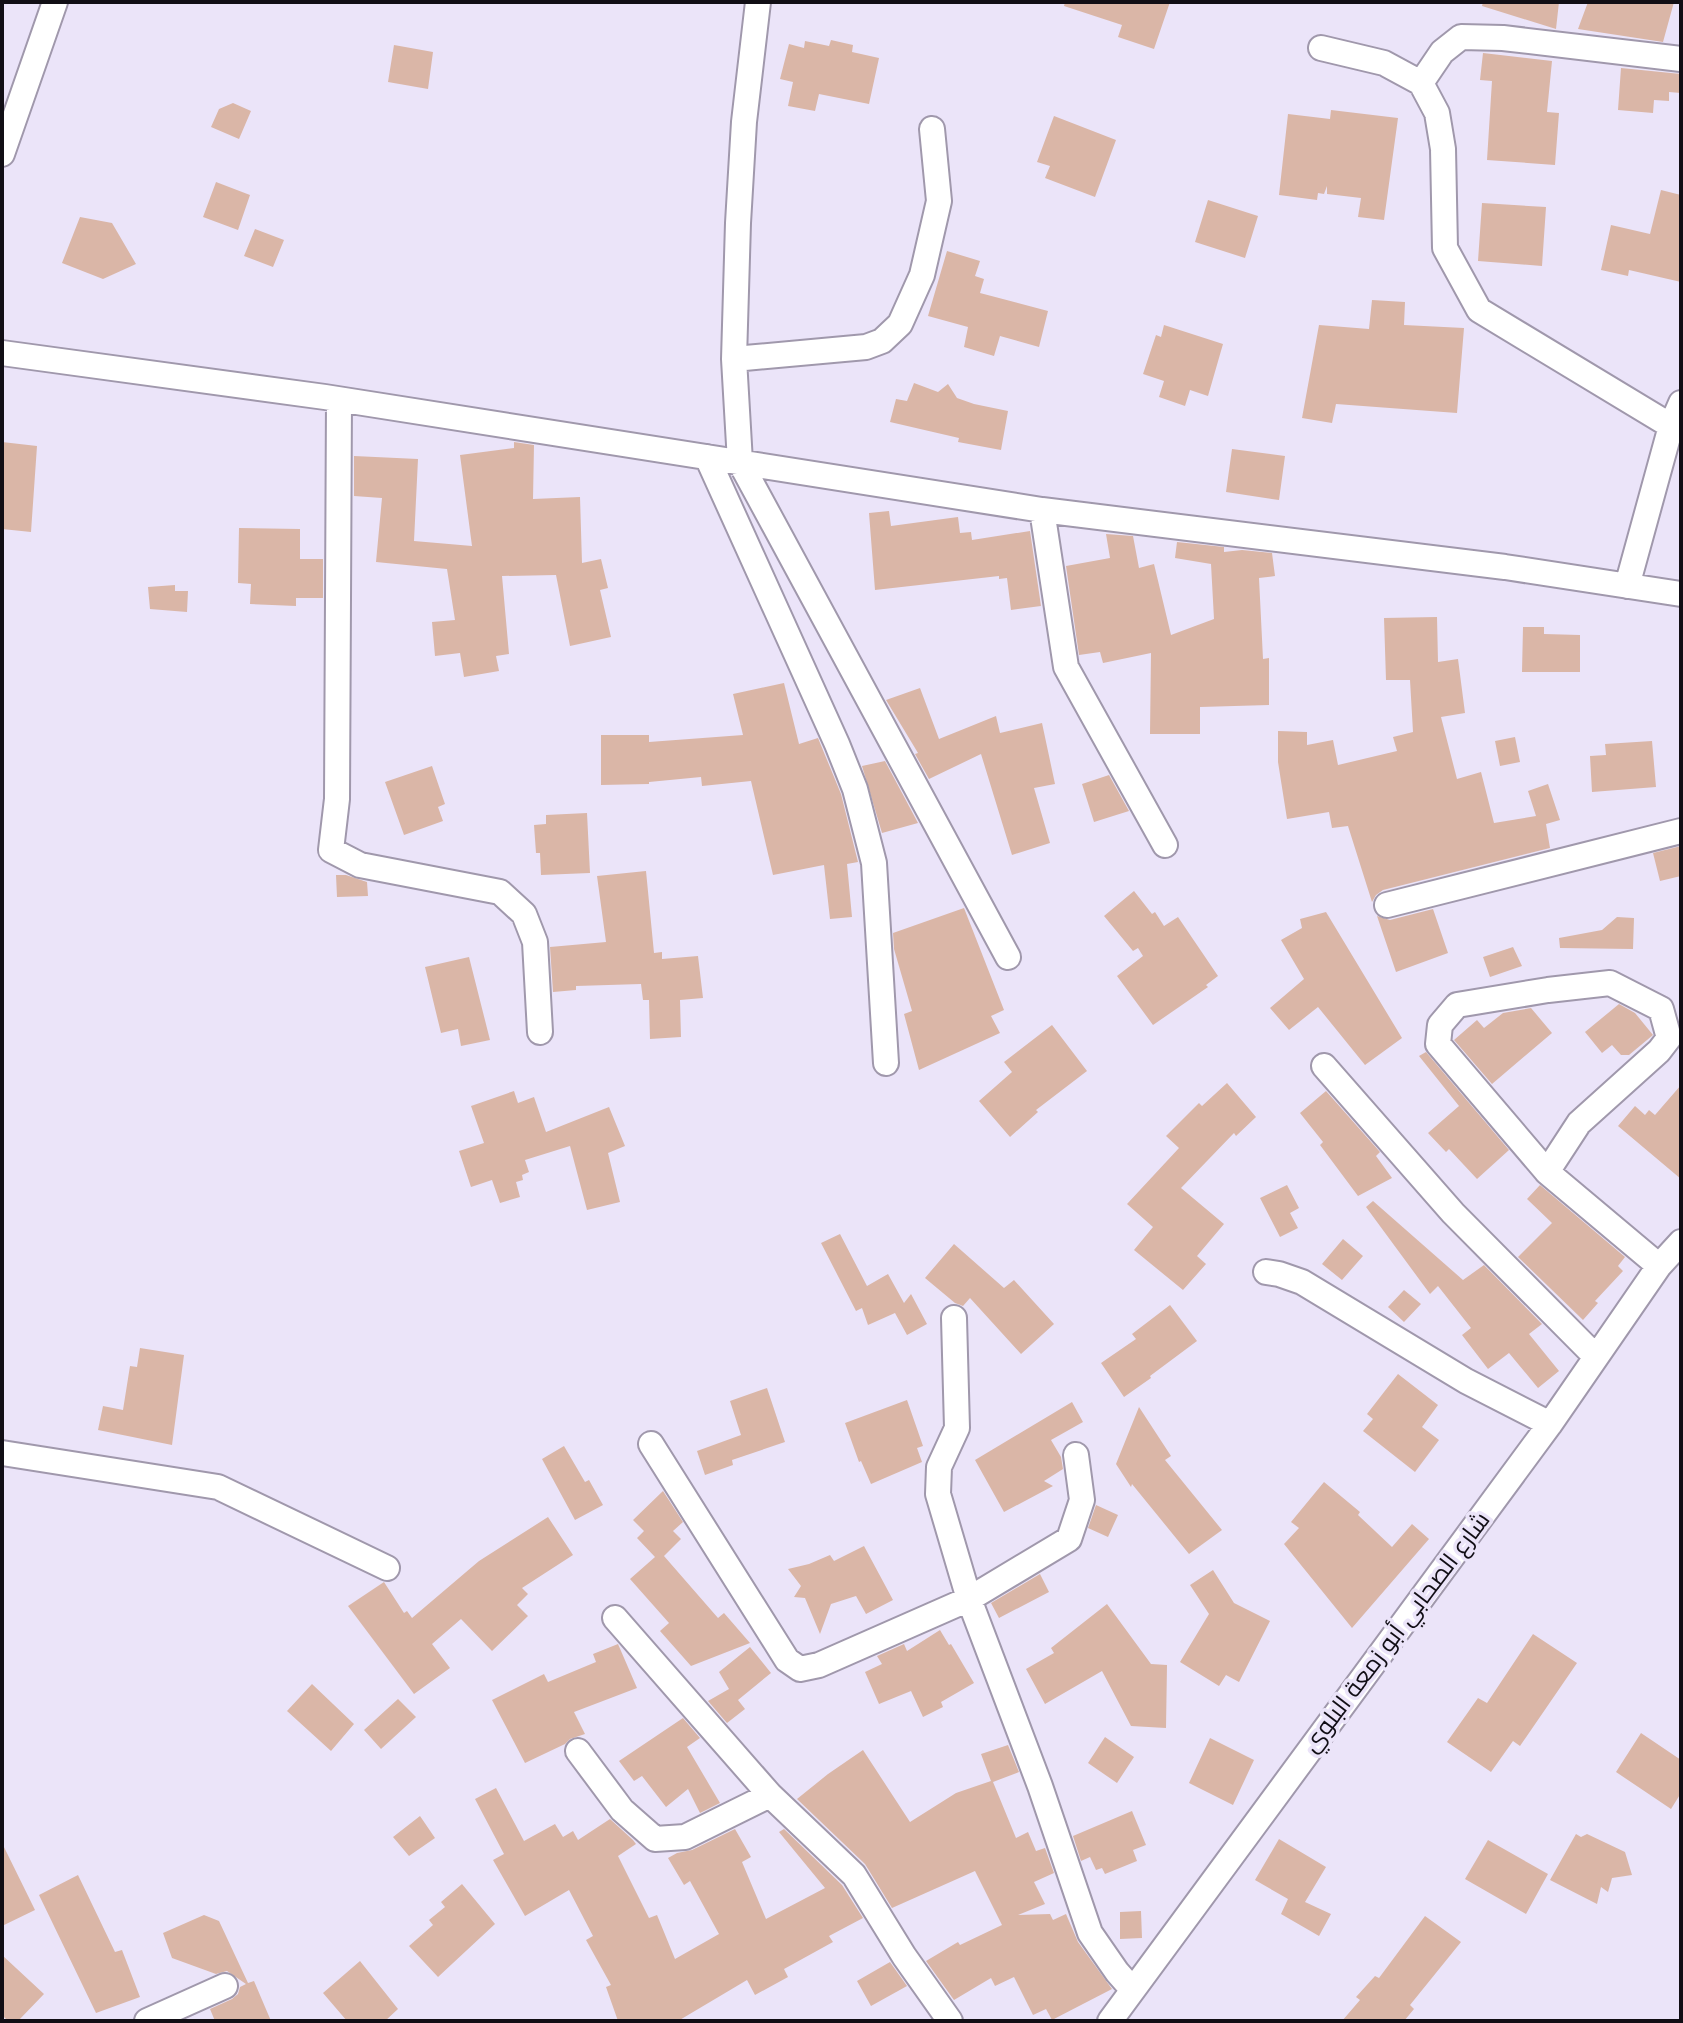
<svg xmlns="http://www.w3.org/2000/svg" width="1683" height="2023" viewBox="0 0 1683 2023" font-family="Figtree,Cairo,sans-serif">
<rect width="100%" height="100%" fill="#ebe4f9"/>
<path fill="#dab6a7" d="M1065 2H1170L1154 49 1118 37 1122 25 1064 6Z
M1483 2H1559L1556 29 1482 6Z
M1588 2H1674L1663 42 1578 29Z
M831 40 853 45 852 52 879 58 869 104 819 94 815 111 788 106 793 82 780 79 789 44 804 48 805 41 829 46Z
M394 45 433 52 428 89 388 82Z
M1483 53 1552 61 1547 112 1559 113 1555 165 1487 160 1492 81 1480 80Z
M1621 68 1681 74V93L1669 92V101L1654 100 1653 113 1618 110Z
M233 103 251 111 239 139 211 127 219 109Z
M1331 110 1398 118 1384 220 1358 217 1361 198 1327 194V186L1324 194 1318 193 1317 200 1279 195 1288 114 1330 119Z
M1054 116 1116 140 1095 197 1045 178 1050 166 1037 162Z
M216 182 250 195 238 230 203 217Z
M1661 190 1681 195V282L1629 270 1628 276 1601 270 1611 225 1650 234Z
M1208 200 1258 216 1245 258 1195 242Z
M1482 203 1546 207 1542 266 1478 261Z
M80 217 112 223 136 264 103 279 62 263Z
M255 229 284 240 273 267 244 256Z
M947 251 980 261 975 276 984 279 980 293 1048 311 1039 347 1000 336 994 356 964 347 968 327 928 316Z
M1372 300 1405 302 1404 325 1464 328 1457 413 1336 404 1332 423 1302 418 1319 325 1369 329Z
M1164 325 1223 344 1208 396 1190 390 1185 406 1159 397 1164 381 1143 374 1156 335 1161 337Z
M914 383 938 392 948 384 957 398 974 404 1008 411 1001 450 958 442 959 438 890 422 896 399 907 401Z
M2 442 37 446 31 532 2 529Z
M514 442 534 445 533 499 580 497 582 563 601 559 608 588 600 590 611 637 570 646 556 575 502 576 509 654 496 656 499 671 464 677 460 653 435 656 432 622 455 620 447 569 376 562 382 498 354 496V456L418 459 414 541 472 546 460 455 514 448Z
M1232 449 1285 456 1279 500 1226 492Z
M889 511 891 526 958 517 960 533 971 532 972 540 1030 531 1041 606 1011 610 1007 578 999 579V576L875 590 869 513Z
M239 528 300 529V559H323V598H296V606L250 604 251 584 238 583Z
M1106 534 1133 536 1139 568 1154 564 1171 635 1214 619 1211 564 1175 558 1177 542 1224 547V552L1242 550 1272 553 1275 576 1259 578 1263 659 1269 658V705L1200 707V734H1150L1151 653 1103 663 1100 652 1079 655 1066 566 1110 558Z
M175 585V591H188L187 612 150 609 148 587Z
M1437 617 1438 662 1458 659 1465 713 1441 717 1457 779 1481 772 1494 823 1536 816 1528 791 1548 784 1560 820 1546 824 1550 848 1383 890 1376 895 1372 902 1348 826 1332 828 1329 812 1287 819 1278 762V731L1307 732V745L1333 740 1338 765 1397 751 1393 737 1413 732 1410 680H1386L1384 618Z
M1523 627H1544V634L1580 635V672H1522Z
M784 683 799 744 818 738 841 794 858 862 847 864 852 917 830 919 824 865 773 875 751 781 702 786 701 777 649 782V784L601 785V735H649V742L743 735 733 694Z
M920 688 939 739 996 716 1000 733 1042 723 1055 784 1034 788 1050 843 1012 855 981 754 929 779 915 754 918 753 886 700Z
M1515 737 1520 762 1500 766 1495 741Z
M1652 741 1656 787 1592 792 1590 756 1606 755 1605 744Z
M885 761 918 823 882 833 862 766Z
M432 766 445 804 438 807 443 821 404 835 385 782Z
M1109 775 1129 811 1094 822 1082 784Z
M587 813 590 873 541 875 540 853H536L534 825 546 824V815Z
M1681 846V876L1660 881 1653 853Z
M646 871 654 953 662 952V959L698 956 703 998 680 1000 681 1037 650 1039 649 1000H643L641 984 576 986V990L553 992 550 947 606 942 597 876Z
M336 875H346L367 882 368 896 337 897Z
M1134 891 1152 914 1155 912 1164 926 1178 917 1218 976 1206 985 1208 987 1153 1025 1117 976 1143 956 1138 948 1133 951 1104 916Z
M964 908 1004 1010 991 1016 1000 1033 919 1070 904 1014 912 1011 894 949 893 933Z
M1433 909 1448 953 1396 972 1377 916 1390 920Z
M1326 912 1402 1038 1365 1065 1318 1007 1289 1030 1270 1008 1304 979 1281 940 1302 928 1300 919Z
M1617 917 1634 918 1633 949 1560 948 1559 938 1602 930Z
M1513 947 1522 966 1490 977 1483 957Z
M469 957 490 1040 461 1046 458 1029 441 1033 425 967Z
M1619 1004 1635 1013 1653 1035 1629 1055H1621L1612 1045 1602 1053 1585 1032Z
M1531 1008 1552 1033 1492 1084 1454 1040 1477 1020 1484 1028 1503 1013Z
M1052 1025 1087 1071 1036 1110 1038 1112 1010 1137 979 1101 1012 1072 1004 1062Z
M1426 1052 1509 1150 1477 1179 1449 1149 1446 1152 1428 1133 1459 1106 1419 1056Z
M1227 1083 1256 1117 1236 1136 1234 1133 1181 1188 1224 1224 1197 1256 1206 1264 1183 1290 1134 1250 1153 1227 1127 1204 1179 1148 1166 1136 1199 1103 1202 1106Z
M1681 1085V1179L1618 1126 1635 1106 1645 1115 1649 1110 1655 1115Z
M514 1091 518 1103 534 1097 546 1132 609 1107 625 1146 608 1153 620 1202 587 1210 570 1146 525 1160 529 1172 522 1175 523 1180 516 1182 520 1197 500 1203 492 1180 471 1187 459 1151 484 1143 471 1106Z
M1326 1091 1380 1152 1376 1156 1392 1178 1358 1196 1320 1145 1323 1142 1300 1113Z
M1287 1185 1299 1208 1290 1213 1298 1228 1280 1237 1260 1198Z
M1540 1185 1625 1257 1618 1266 1623 1271 1595 1301 1598 1303 1583 1320 1518 1257 1552 1223 1527 1199Z
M1373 1201 1463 1280 1484 1265 1542 1324 1529 1334 1559 1371 1538 1388 1509 1353 1488 1369 1462 1335 1471 1328 1438 1286 1430 1294 1366 1207Z
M840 1234 867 1286 888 1274 904 1303 911 1294 927 1324 907 1335 895 1313 868 1325 862 1308 856 1311 821 1243Z
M1343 1239 1363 1256 1342 1280 1322 1264Z
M954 1244 1004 1288 1014 1280 1054 1324 1021 1354 970 1298 963 1306 955 1303 925 1278Z
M1404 1290 1421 1304 1404 1322 1388 1307Z
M1170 1305 1197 1341 1150 1376 1151 1378 1124 1397 1101 1363 1136 1339 1132 1334Z
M140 1348 184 1355 172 1445 98 1430 103 1406 123 1410 130 1366 137 1367Z
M1398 1374 1438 1405 1422 1427 1439 1440 1415 1472 1363 1431 1373 1419 1367 1414Z
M767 1388 785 1442 732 1460 733 1465 705 1475 697 1451 741 1435 730 1401Z
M907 1400 923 1446 917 1448 922 1462 871 1484 861 1461 859 1462 845 1423Z
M1072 1402 1083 1422 1051 1440 1061 1457 1063 1469 1044 1481 1053 1486 1004 1512 975 1460Z
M1139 1407 1171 1456 1165 1460 1222 1530 1189 1554 1132 1484 1131 1487 1116 1464Z
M564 1446 585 1482 589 1480 603 1505 575 1520 542 1459Z
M1324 1482 1360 1512 1358 1515 1392 1547 1412 1524 1429 1539 1352 1628 1284 1544 1299 1528 1291 1522Z
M663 1491 683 1522 673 1531 681 1539 664 1556 718 1618 724 1613 750 1643 691 1666 660 1631 669 1623 630 1579 655 1557 637 1538 644 1531 633 1520Z
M1096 1505 1118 1515 1108 1537 1088 1528Z
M548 1517 573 1555 522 1588 528 1594 517 1605 528 1616 492 1651 461 1619 432 1644 450 1668 414 1694 348 1606 384 1582 404 1613 407 1611 412 1618 479 1561Z
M864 1546 893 1600 866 1614 856 1596 831 1604 820 1634 805 1598 794 1597 801 1586 788 1569 809 1564 830 1555 834 1561Z
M1213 1570 1234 1603 1270 1621 1239 1682 1226 1675 1219 1686 1180 1662 1209 1614 1190 1585Z
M1040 1574 1049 1592 999 1618 991 1603Z
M1107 1604 1151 1664 1167 1665 1166 1728 1131 1726 1102 1671 1045 1704 1026 1669 1054 1653 1051 1648Z
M940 1630 949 1645 951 1644 974 1683 941 1702 943 1707 923 1717 911 1691 879 1704 865 1672 882 1664 877 1656 904 1644 907 1651Z
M1533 1634 1577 1663 1520 1746 1513 1741 1491 1772 1447 1742 1478 1698 1487 1703Z
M618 1644 637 1688 574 1712 585 1734 570 1739 565 1744 525 1763 492 1700 544 1674 548 1682 596 1662 593 1654Z
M750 1647 771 1673 738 1700 745 1709 727 1723 708 1701 729 1689 719 1672Z
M312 1684 354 1724 331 1751 287 1711Z
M398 1699 416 1717 381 1749 364 1730Z
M683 1718 700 1738 687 1747 720 1803 700 1813 688 1789 666 1807 642 1776 634 1781 619 1761Z
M1641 1733 1681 1760V1793L1671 1809 1616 1772Z
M1105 1737 1134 1757 1117 1783 1088 1763Z
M1210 1738 1254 1760 1233 1805 1189 1783Z
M1008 1745 1019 1772 993 1782 1016 1838 1028 1832 1036 1851 1045 1848 1054 1873 1034 1882 1045 1904 1018 1915 1050 1914 1053 1920 1066 1914 1078 1942 1112 1989 1052 2020 1046 2009 1033 2015 1014 1977 995 1986 991 1978 954 2000 926 1961 958 1942 960 1945 1002 1925 975 1871 892 1908 865 1864 797 1799 828 1774 863 1750 910 1822 956 1793 991 1781 981 1754Z
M496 1788 524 1841 555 1824 563 1837 573 1831 578 1840 610 1819 633 1840 636 1844 618 1856 649 1918 657 1915 675 1959 719 1934 690 1881 684 1885 668 1858 677 1853 692 1850 735 1829 751 1857 742 1862 766 1919 825 1888 779 1832 784 1829 842 1885 863 1918 829 1936 833 1942 784 1969 788 1977 755 1995 747 1980 678 2021H618L606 1987 611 1985 586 1940 593 1936 569 1890 525 1916 493 1860 504 1854 475 1799Z
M1132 1811 1146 1845 1133 1850 1137 1861 1105 1874 1102 1868 1096 1870 1090 1857 1081 1861 1073 1836Z
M420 1816 435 1838 409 1856 393 1837Z
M1576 1834 1581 1837 1587 1834 1625 1852 1632 1875 1612 1878 1608 1892 1601 1887 1597 1904 1550 1880Z
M1279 1839 1326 1867 1305 1902 1331 1914 1319 1936 1281 1914 1288 1899 1255 1880Z
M1488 1840 1548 1874 1526 1914 1465 1879Z
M2 1843 35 1910 2 1926Z
M78 1875 115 1952 122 1950 140 1997 96 2013 39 1895Z
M462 1884 495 1924 438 1977 409 1946 433 1925 429 1920 445 1907 441 1902Z
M1141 1911 1142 1938 1120 1939V1912Z
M204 1915 219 1921 248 1983 254 1981 271 2021H215L210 2009 232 1999 238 1994 240 1987 246 1984 227 1971 216 1974 172 1958 163 1933Z
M1425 1916 1461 1942 1410 2005 1414 2009 1404 2021H1342L1360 2000 1356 1997 1375 1976 1379 1978Z
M2 1955 44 1994 18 2021H8L2 2015Z
M360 1961 398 2009 385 2021H347L323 1993Z
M890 1962 907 1986 871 2006 857 1981Z"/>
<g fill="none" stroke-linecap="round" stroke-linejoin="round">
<g stroke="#a098ac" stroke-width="28">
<path id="minor" d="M758 2 744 122 738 223 734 359 740 462 1008 957
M1321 48 1384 63 1421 83 1437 113 1443 149 1445 248 1479 310 1671 426
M1421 83 1442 52 1461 37 1503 38 1681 59
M2 154 55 2
M2 353 325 397 1042 510 1505 567 1681 594
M734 359 866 347 882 341 900 324 922 275 939 201 932 129
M339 400 337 799 331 850 360 865 500 892 524 914 535 942 540 1032
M707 457 837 744 855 789 874 863 886 1063
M1042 510 1066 667 1165 845
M1627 586 1671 426 1681 403
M1387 905 1681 831
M1324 1066 1453 1213 1595 1356
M1547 1172 1579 1123 1659 1051 1669 1038 1661 1009 1610 983 1548 990 1457 1005 1440 1025 1438 1044 1547 1172 1659 1266
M1266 1272 1279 1274 1302 1282 1466 1381 1550 1424
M954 1318 957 1428 939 1467 938 1494 969 1599 1040 1786 1090 1933 1117 1972 1132 1989
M651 1444 787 1660 800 1669 819 1665 969 1599 1069 1539 1082 1500 1076 1455
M2 1453 218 1487 387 1568
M615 1618 770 1795 854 1875 904 1956 950 2021
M578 1751 622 1810 655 1839 685 1837 770 1795
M147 2021 225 1986
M1110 2021 1550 1424 1659 1266 1681 1242"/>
</g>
<use href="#minor" stroke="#fff" stroke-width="24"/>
</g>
<g text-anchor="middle" stroke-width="7" stroke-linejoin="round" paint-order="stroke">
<g font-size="24" fill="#110e15" stroke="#ebe4f9">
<text transform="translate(1396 1632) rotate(-53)" y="8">شارع الصحابي أبو زمعة البلوي</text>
</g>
</g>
<rect width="1683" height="2023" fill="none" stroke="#110e15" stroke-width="8"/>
</svg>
